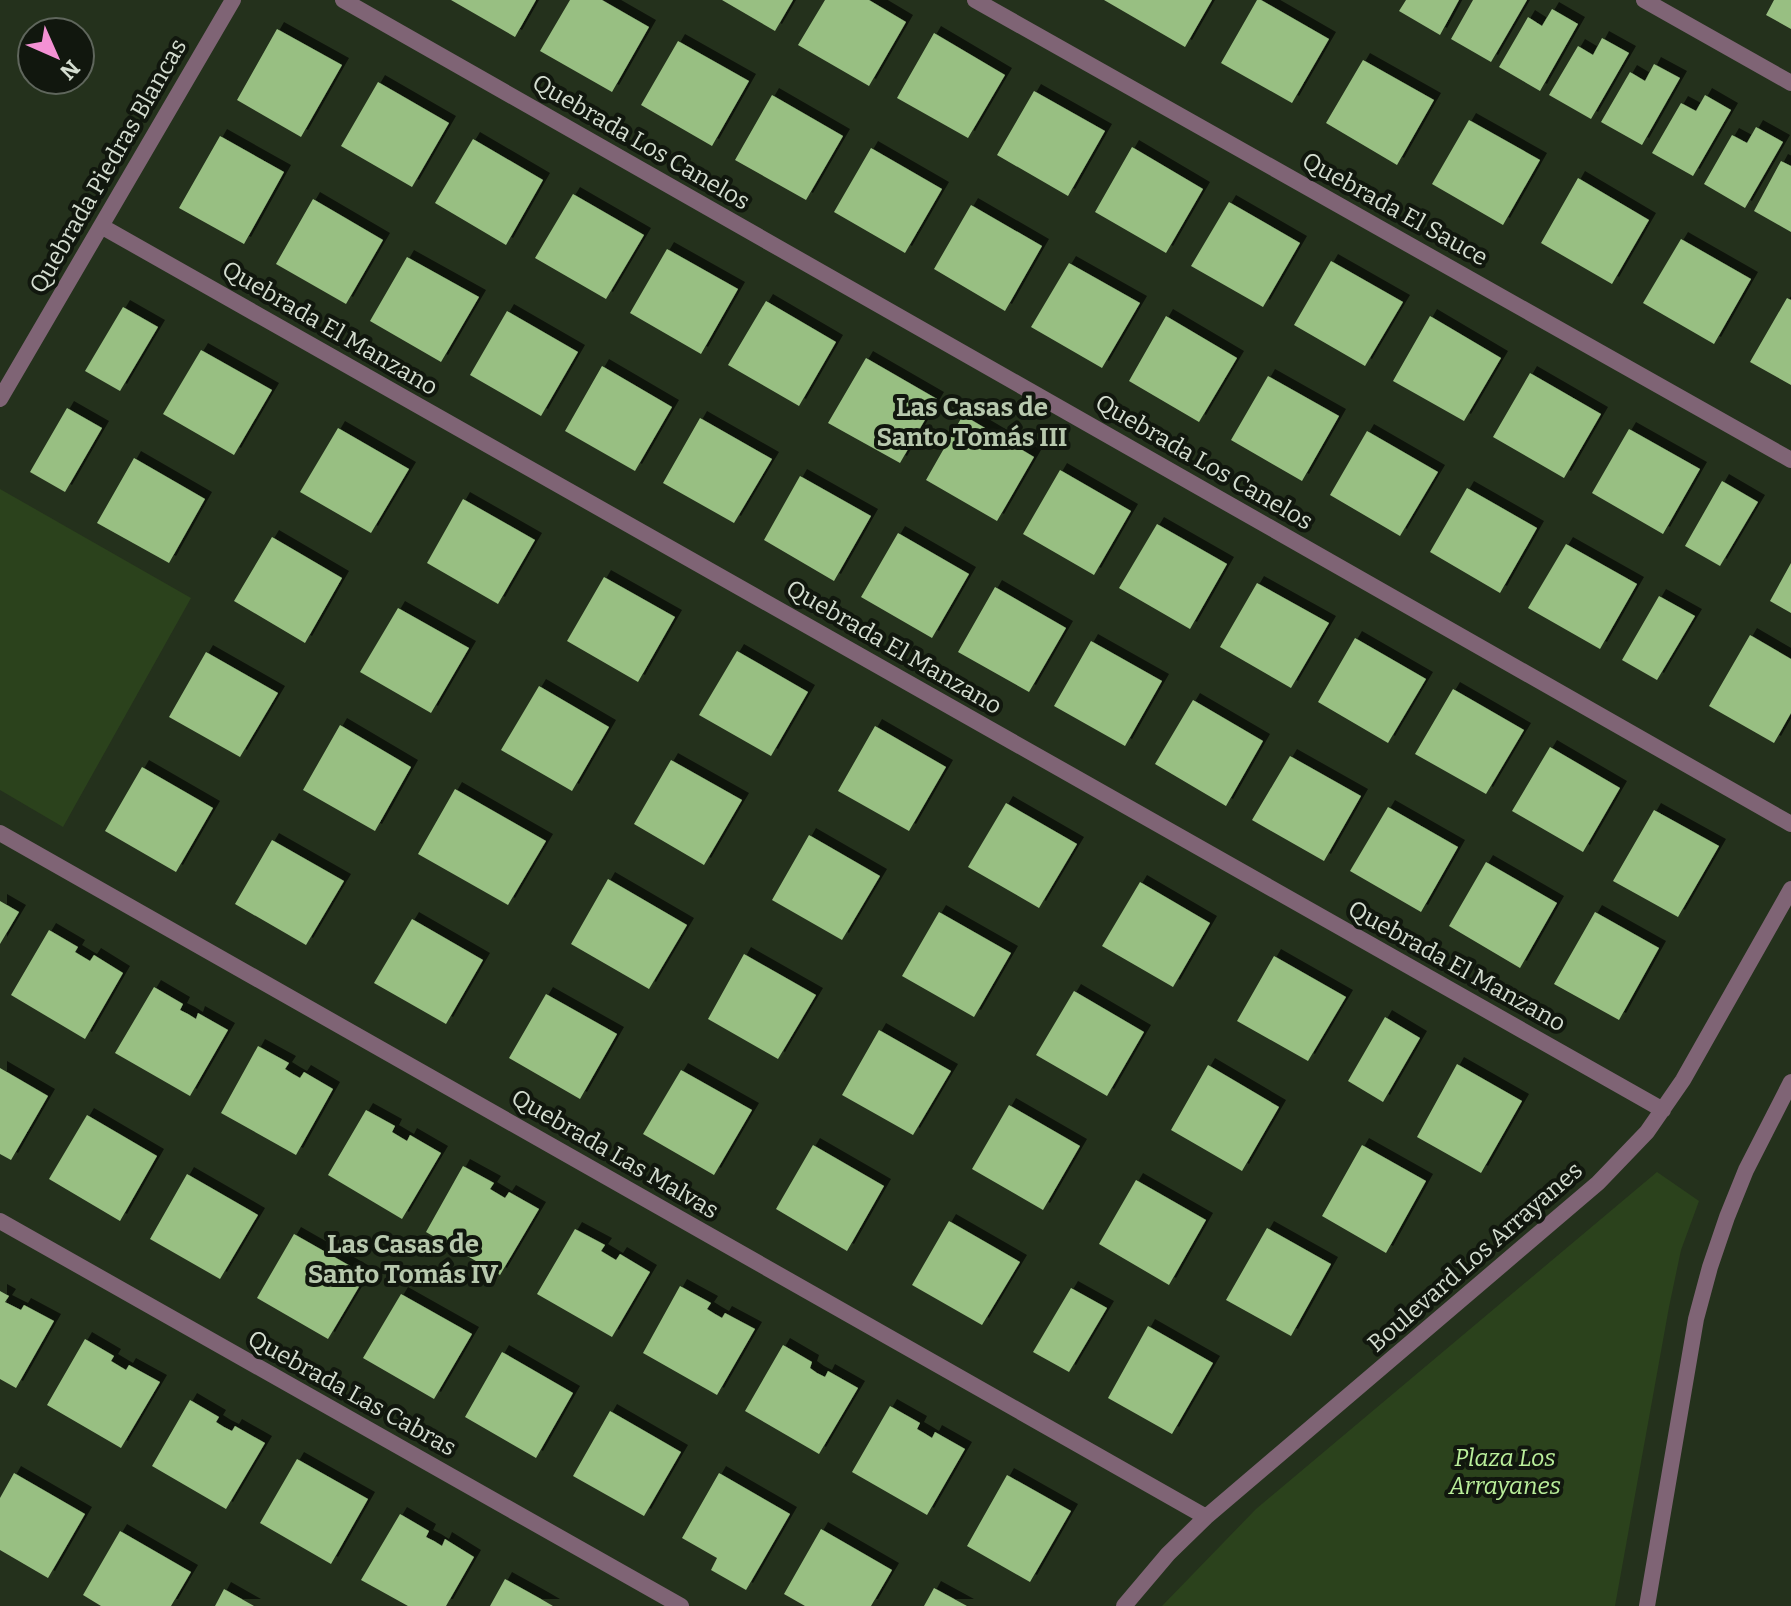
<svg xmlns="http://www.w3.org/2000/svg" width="1791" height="1606" viewBox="0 0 1791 1606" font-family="Bitter,serif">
<defs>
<filter id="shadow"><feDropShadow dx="7" dy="-7" stdDeviation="0" flood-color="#0009"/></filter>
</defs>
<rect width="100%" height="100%" fill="#24311c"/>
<path fill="#2b421c" d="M0 489 191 598 63 827 0 790Z
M1657 1172 1699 1201 1681 1250 1669 1307 1615 1606H1162L1256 1509Z"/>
<path fill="#98bf82" filter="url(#shadow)" d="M451 0H536L515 37Z
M570 0H602L649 27 612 92 540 51Z
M722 0H793L775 31Z
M825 0H869L906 22 869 86 798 45Z
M1104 0H1212L1185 47Z
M1257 0H1261L1329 39 1292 103 1221 63Z
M1406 0H1459L1440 35 1399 11Z
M1473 0H1527L1491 62 1451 39Z
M1774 0H1791V29L1766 15Z
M1552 9 1578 24 1540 91 1499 67 1528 17 1542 26Z
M277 29 342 65 301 137 237 100Z
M934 33 1005 75 968 138 897 98Z
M1602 38 1629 53 1591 119 1549 95 1578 46 1593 55Z
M678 41 749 81 712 146 641 105Z
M1363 60 1434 100 1397 165 1326 123Z
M1654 64 1680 78 1642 145 1601 122 1630 72 1645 81Z
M378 82 449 123 412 187 341 146Z
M1034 91 1105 131 1068 196 997 155Z
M772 95 843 136 806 200 735 160Z
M1705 95 1731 110 1693 176 1652 153 1681 103 1696 111Z
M1469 120 1540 160 1503 225 1432 184Z
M1756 127 1783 142 1745 208 1704 184 1732 135 1747 143Z
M220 136 284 172 244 244 179 208Z
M473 139 543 180 506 245 435 203Z
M1132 147 1203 189 1166 253 1095 212Z
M871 148 942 189 905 253 834 212Z
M1781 161 1791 166V232L1754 211Z
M1578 178 1649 220 1612 284 1541 243Z
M573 194 644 235 606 299 535 258Z
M313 199 383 240 346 304 276 264Z
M1229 202 1300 243 1263 307 1191 266Z
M971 205 1042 246 1005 311 934 269Z
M1681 239 1751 279 1714 344 1643 303Z
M667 249 738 289 701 354 630 313Z
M407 257 479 297 441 362 370 321Z
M1331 261 1403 302 1365 366 1294 325Z
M1069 263 1140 303 1102 368 1031 327Z
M1787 298 1791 300V385L1750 362Z
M766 301 836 342 799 406 728 365Z
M123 307 158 327 120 391 85 371Z
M507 311 578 352 541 416 470 375Z
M1166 316 1237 358 1199 422 1129 381Z
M1430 316 1501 358 1464 421 1393 381Z
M201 350 272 390 234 455 163 414Z
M866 358 937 399 900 463 828 423Z
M602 366 672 407 635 471 565 431Z
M1530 373 1601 414 1564 478 1493 437Z
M1268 376 1339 416 1302 481 1231 440Z
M67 408 102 428 65 492 30 472Z
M963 415 1034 457 997 521 926 480Z
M700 418 772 459 734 523 663 483Z
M338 428 409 469 371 533 300 492Z
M1629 429 1700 469 1663 534 1592 493Z
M1367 431 1438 472 1400 536 1330 495Z
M134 458 205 499 169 563 97 523Z
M1060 470 1131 511 1094 575 1023 534Z
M800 476 871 516 834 581 764 540Z
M1722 481 1758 502 1720 566 1685 546Z
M1467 488 1537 528 1500 593 1430 552Z
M463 499 535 540 498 604 427 563Z
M1157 524 1227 564 1190 629 1119 588Z
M898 533 969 574 932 638 861 597Z
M272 537 342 578 305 643 234 601Z
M1566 544 1637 584 1600 649 1528 608Z
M1791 563V613L1770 601Z
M604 577 675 617 638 682 567 641Z
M1257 583 1329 623 1291 688 1220 647Z
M995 587 1066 628 1029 692 958 652Z
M1659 596 1695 616 1657 680 1622 660Z
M398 608 469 648 431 713 360 672Z
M1750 635 1791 659V713L1774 743 1709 706Z
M1355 638 1426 679 1388 743 1318 702Z
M1091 641 1162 681 1125 746 1054 706Z
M737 651 808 692 771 756 699 715Z
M206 652 278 693 240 757 169 717Z
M539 686 609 727 572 791 501 750Z
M1453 689 1524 730 1486 794 1415 754Z
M1193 700 1263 741 1226 806 1155 764Z
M340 725 411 767 375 831 303 790Z
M875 726 946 767 909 831 838 791Z
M1550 747 1620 788 1583 852 1512 811Z
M1290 756 1361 796 1324 861 1252 820Z
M671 760 742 800 704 865 634 824Z
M142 767 213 808 176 872 105 831Z
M455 789 546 841 508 905 418 854Z
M1006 803 1077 844 1039 908 968 867Z
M1388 807 1458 847 1421 912 1350 871Z
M1654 810 1719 846 1678 917 1613 881Z
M809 835 880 876 842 940 772 900Z
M272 840 344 881 306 945 235 904Z
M1486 862 1557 903 1520 968 1449 926Z
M608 879 687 925 649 989 571 944Z
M1140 882 1210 923 1173 987 1102 946Z
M0 901 19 912 0 944Z
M939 912 1011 953 974 1017 902 976Z
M1595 912 1659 948 1619 1020 1554 984Z
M412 919 483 960 446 1024 374 983Z
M49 930 78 947 75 952 90 961 94 955 123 973 85 1039 11 995Z
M744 954 816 995 778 1059 708 1019Z
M1274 956 1346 997 1308 1061 1237 1021Z
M154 987 183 1004 180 1010 188 1014 196 1019 198 1013 228 1030 190 1096 115 1053Z
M1074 991 1144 1032 1107 1096 1036 1055Z
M546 994 617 1034 580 1099 509 1058Z
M1385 1017 1420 1038 1383 1102 1348 1081Z
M879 1030 951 1071 913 1135 842 1095Z
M258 1046 289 1063 285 1069 293 1074 300 1078 304 1072 333 1089 296 1155 221 1113Z
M1457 1064 1522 1101 1481 1173 1417 1137Z
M1208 1065 1279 1107 1242 1171 1171 1130Z
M0 1068 48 1096 11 1160 0 1154Z
M681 1070 752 1110 714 1175 643 1134Z
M1009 1105 1080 1146 1043 1210 972 1169Z
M366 1110 395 1126 392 1132 407 1141 410 1135 441 1153 402 1219 328 1175Z
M87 1115 157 1156 120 1221 49 1179Z
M813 1145 884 1186 847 1251 776 1209Z
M1362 1145 1426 1181 1386 1253 1322 1216Z
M463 1166 494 1183 490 1189 505 1198 509 1192 539 1209 500 1275 426 1232Z
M187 1174 258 1215 220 1279 150 1239Z
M1136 1180 1206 1220 1169 1285 1099 1244Z
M949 1221 1020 1262 982 1325 912 1285Z
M1267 1228 1331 1264 1291 1336 1226 1300Z
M575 1229 605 1245 601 1251 616 1260 620 1254 650 1272 612 1337 537 1294Z
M294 1234 366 1275 328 1339 257 1298Z
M680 1286 711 1303 707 1309 715 1314 722 1318 725 1313 755 1329 717 1395 643 1353Z
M1071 1288 1107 1308 1069 1372 1033 1352Z
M0 1291 9 1296 5 1302 21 1310 24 1305 54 1321 16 1388 0 1379Z
M401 1294 472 1334 434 1399 363 1358Z
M1148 1326 1213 1363 1172 1434 1108 1398Z
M85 1339 114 1356 111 1361 126 1370 129 1365 160 1382 121 1448 47 1405Z
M783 1345 812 1362 810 1368 817 1373 825 1377 828 1371 858 1388 819 1454 745 1411Z
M502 1352 573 1393 536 1458 465 1417Z
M190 1400 219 1417 216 1422 224 1427 232 1431 235 1426 265 1443 226 1509 152 1466Z
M890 1406 920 1423 917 1429 924 1433 932 1438 935 1432 965 1449 927 1515 852 1472Z
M610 1411 681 1452 644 1516 573 1476Z
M297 1459 368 1499 331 1564 260 1523Z
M14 1473 85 1514 48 1578 0 1550V1498Z
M719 1473 790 1514 746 1590 711 1570 717 1558 682 1538Z
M1007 1475 1071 1511 1030 1582 967 1546Z
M400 1514 429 1531 426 1537 434 1541 442 1546 445 1539 474 1557 446 1606H408L361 1580Z
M821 1529 892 1570 871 1606H805L784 1594Z
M120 1531 191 1572 171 1606H101L83 1595Z
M505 1579 541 1599 553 1606H490Z
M934 1588 967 1606H924Z
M224 1589 254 1606H215Z"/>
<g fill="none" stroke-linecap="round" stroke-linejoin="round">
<path stroke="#7f6475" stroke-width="16" d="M343 0 1791 824
M975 0 1791 460
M1644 0 1791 83
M101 226 1663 1110
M0 399 233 0
M0 833 1206 1517
M0 1221 681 1606
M1124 1606 1168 1554 1206 1517 1598 1183 1647 1132 1683 1080 1791 889
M1647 1606 1696 1319 1710 1267 1727 1217 1746 1170 1791 1082"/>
</g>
<g text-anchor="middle" stroke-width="8" stroke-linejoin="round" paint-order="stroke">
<g font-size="24" fill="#d4ddd0" stroke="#11170e">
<text transform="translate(641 142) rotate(30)" y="8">Quebrada Los Canelos</text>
<text transform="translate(108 166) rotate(-60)" y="8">Quebrada Piedras Blancas</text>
<text transform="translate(1395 209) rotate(29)" y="8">Quebrada El Sauce</text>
<text transform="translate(330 328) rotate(30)" y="8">Quebrada El Manzano</text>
<text transform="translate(1204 462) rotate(30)" y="8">Quebrada Los Canelos</text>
<text transform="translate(894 647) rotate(30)" y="8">Quebrada El Manzano</text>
<text transform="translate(1457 966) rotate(29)" y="8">Quebrada El Manzano</text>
<text transform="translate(615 1154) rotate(30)" y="8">Quebrada Las Malvas</text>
<text transform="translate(1475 1257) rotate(-41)" y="8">Boulevard Los Arrayanes</text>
<text transform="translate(352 1393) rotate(29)" y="8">Quebrada Las Cabras</text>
</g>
<g font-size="24" font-style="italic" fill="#baef9b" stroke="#11170e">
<text x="1505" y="1466">Plaza Los<tspan x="1505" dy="28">Arrayanes</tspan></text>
</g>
<g font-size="26" font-weight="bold" fill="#b7c8ad" stroke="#11170e">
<text x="972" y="416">Las Casas de<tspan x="972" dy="30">Santo Tomás III</tspan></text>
<text x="403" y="1253">Las Casas de<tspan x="403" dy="30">Santo Tomás IV</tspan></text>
</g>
</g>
<g transform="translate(56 56) rotate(135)"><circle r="38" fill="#11170e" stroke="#5f665c" stroke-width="2"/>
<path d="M0-6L14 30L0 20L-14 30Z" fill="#f491d4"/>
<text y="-12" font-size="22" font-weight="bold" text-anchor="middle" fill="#d4ddd0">N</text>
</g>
</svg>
